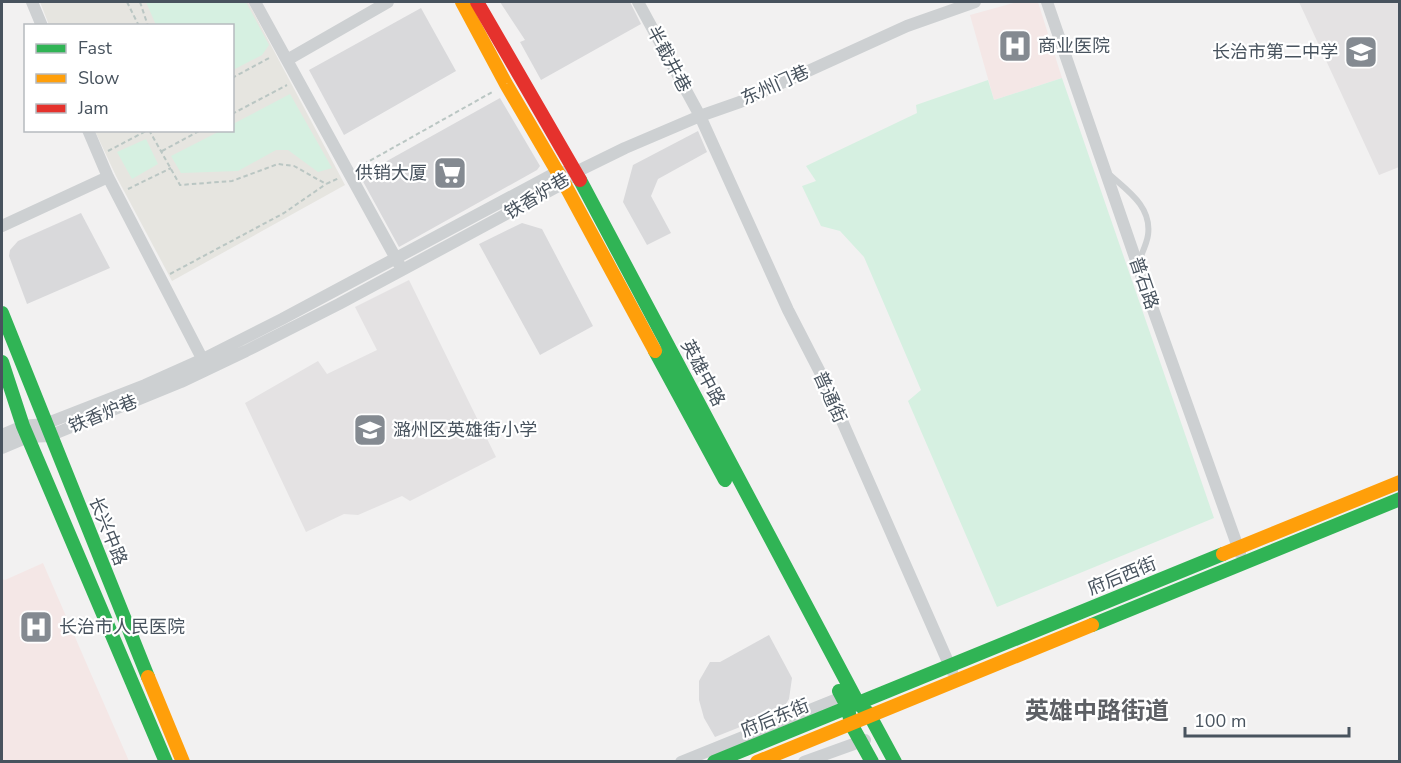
<svg xmlns="http://www.w3.org/2000/svg" width="1401" height="763" viewBox="0 0 1401 763" font-family="'Nunito Sans','Noto Sans SC',sans-serif">
<rect width="100%" height="100%" fill="#f2f1f1"/>
<path fill="#e6e5e0" d="M40 2H248L345 185 172 281 116 176 95 131 232 130V26L49 25Z"/>
<path fill="#e4e2e3" d="M1299 2H1399V167L1379 175Z
M409 280 496 457 410 501 402 496 358 515 344 514 306 532 245 403 318 361 327 374 377 350 355 307Z"/>
<path fill="#f4e7e6" d="M1017 2H1038L1062 78 994 100 970 15Z
M43 563 91 674 129 761H2V579L5 580Z"/>
<path fill="#d6f0e1" d="M146 2H246L269 45 262 55 233 70 232 26 156 25Z
M1062 78 1214 518 997 607 908 401 921 390 864 257 840 231 821 226 802 186 816 181 806 166 917 113 916 105 988 80 994 100Z
M290 94 332 168 318 172 288 150H276L238 171 181 173 171 156 220 131 232 130 233 124Z
M146 139 158 164 132 179 117 152Z"/>
<path fill="#d9d9db" d="M500 2H630L641 24 541 80 520 42 525 40Z
M421 8 456 71 344 135 309 70Z
M500 98 540 166 537 170 399 247 360 176Z
M698 131 707 152 658 179 651 196 671 233 647 245 623 202 633 165Z
M81 213 110 268 27 304 9 256 10 250 18 241Z
M522 223 542 229 593 326 540 355 479 244Z
M769 635 792 678 789 699 784 707 773 714 715 737 704 718 699 700V681L710 662H720Z"/>
<g fill="none" stroke-linecap="round" stroke-linejoin="round">
<path stroke="#bac6c3" stroke-width="2" stroke-dasharray="4.5 3" stroke-linecap="butt" d="M127 2 139 26
M140 2 148 26
M232 78 271 57
M232 114 287 85
M149 130 180 185 232 181 278 164 294 166 326 184 339 178
M108 151 148 130
M162 151 201 130
M357 168 494 91
M128 189 171 168
M170 274 284 213 326 184"/>
<path stroke="#cdd0d2" stroke-width="6" d="M1110 175C1128 191 1152 207 1148 235 1147 243 1142 253 1139 261"/>
<path stroke="#cdd0d2" stroke-width="12" d="M32 2 42 26
M255 2 399 264
M638 2 700 116 788 310 824 380 952 671
M1047 2 1150 301 1240 553
M287 60 388 2
M88 130 108 177 206 366
M2 226 108 177
M2 435 23 426 45 424 145 385 201 360 282 319 557 172H563
M2 448 28 437 49 436 181 382 246 351 339 304 564 183 576 172 625 148 700 116 740 102 907 26 975 2
M681 762 842 697
M804 762 865 740"/>
<path stroke="#30b455" stroke-width="14" d="M580 180 858 703 869 714 895 762
M2 313 148 677
M655 351 725 480
M2 362 23 426 166 762
M1092 625 1400 499
M839 691 848 708 851 724 872 762
M714 762 1223 554"/>
<path stroke="#ff9f0a" stroke-width="14" d="M462 2 506 84 564 183 655 351
M1223 554 1400 482
M148 677 183 762
M757 762 1092 625"/>
<path stroke="#e5322d" stroke-width="14" d="M477 2 580 180"/>
</g>
<defs>
<g id="hospital-square" transform="scale(1.725)"><rect x="-9" y="-9" width="18" height="18" rx="4" fill="#848a91" stroke="#fff"/><path d="M-5-5h3v3.5h4V-5h3V5h-3V1.5h-4V5h-3Z" fill="#fff"/></g>
<g id="school-square" transform="scale(1.725)"><rect x="-9" y="-9" width="18" height="18" rx="4" fill="#848a91" stroke="#fff"/><path d="M0-5L7-2L0 1L-7-2ZM-4 1L0 2.5L4 1V4Q0 6-4 4Z" fill="#fff"/></g>
<g id="supermarket-square" transform="scale(1.725)"><rect x="-9" y="-9" width="18" height="18" rx="4" fill="#848a91" stroke="#fff"/><path d="M-6-5.5h2.5l.6 2H6L4.5 2H-2.5L-4.4-4H-6ZM-1.5 3.2a1.3 1.3 0 1 0 .1 0ZM3 3.2a1.3 1.3 0 1 0 .1 0Z" fill="#fff"/></g>
</defs>
<g fill-rule="evenodd">
<use href="#hospital-square" x="1015" y="46"/>
<use href="#school-square" x="1361" y="52"/>
<use href="#supermarket-square" x="450" y="173"/>
<use href="#school-square" x="370" y="430"/>
<use href="#hospital-square" x="36" y="627"/>
</g>
<g text-anchor="middle" stroke-width="4.5" stroke-linejoin="round" paint-order="stroke">
<g font-size="18" fill="#48535e" stroke="#fff" text-anchor="start">
<text x="1038" y="52">商业医院</text>
<text x="1338" y="58" text-anchor="end">长治市第二中学</text>
<text x="427" y="179" text-anchor="end">供销大厦</text>
<text x="393" y="436">潞州区英雄街小学</text>
<text x="59" y="633">长治市人民医院</text>
</g>
<g font-size="18" fill="#48535e" stroke="#fff">
<text transform="translate(669 59) rotate(62)" y="6">半截井巷</text>
<text transform="translate(775 85) rotate(-24)" y="6">东州门巷</text>
<text transform="translate(537 196) rotate(-31)" y="6">铁香炉巷</text>
<text transform="translate(1144 283) rotate(71)" y="6">普石路</text>
<text transform="translate(703 373) rotate(62)" y="6">英雄中路</text>
<text transform="translate(830 397) rotate(66)" y="6">普通街</text>
<text transform="translate(103 414) rotate(-22)" y="6">铁香炉巷</text>
<text transform="translate(108 531) rotate(68)" y="6">长兴中路</text>
<text transform="translate(1122 576) rotate(-22)" y="6">府后西街</text>
<text transform="translate(775 718) rotate(-22)" y="6">府后东街</text>
</g>
<g font-size="24" font-weight="bold" fill="#5d6065" stroke="#fff">
<text x="1097" y="719">英雄中路街道</text>
</g>
</g>
<rect width="1401" height="763" fill="none" stroke="#48535e" stroke-width="6"/>
<rect x="24" y="24" width="210" height="108" fill="#ffffff" stroke="#b6babf" stroke-width="1.5"/>
<rect x="36" y="44" width="30" height="9" fill="#30b455" stroke="#b6babf" stroke-width="1.5"/>
<text x="78" y="54" font-size="18" fill="#48535e">Fast</text>
<rect x="36" y="74" width="30" height="9" fill="#ff9f0a" stroke="#b6babf" stroke-width="1.5"/>
<text x="78" y="84" font-size="18" fill="#48535e">Slow</text>
<rect x="36" y="104" width="30" height="9" fill="#e5322d" stroke="#b6babf" stroke-width="1.5"/>
<text x="78" y="114" font-size="18" fill="#48535e">Jam</text>
<path d="M1185 727v9h164v-9" fill="none" stroke="#48535e" stroke-width="3"/>
<text x="1194" y="727" font-size="18" fill="#48535e" stroke="#ffffff" stroke-width="4.5" paint-order="stroke">100 m</text>
</svg>
